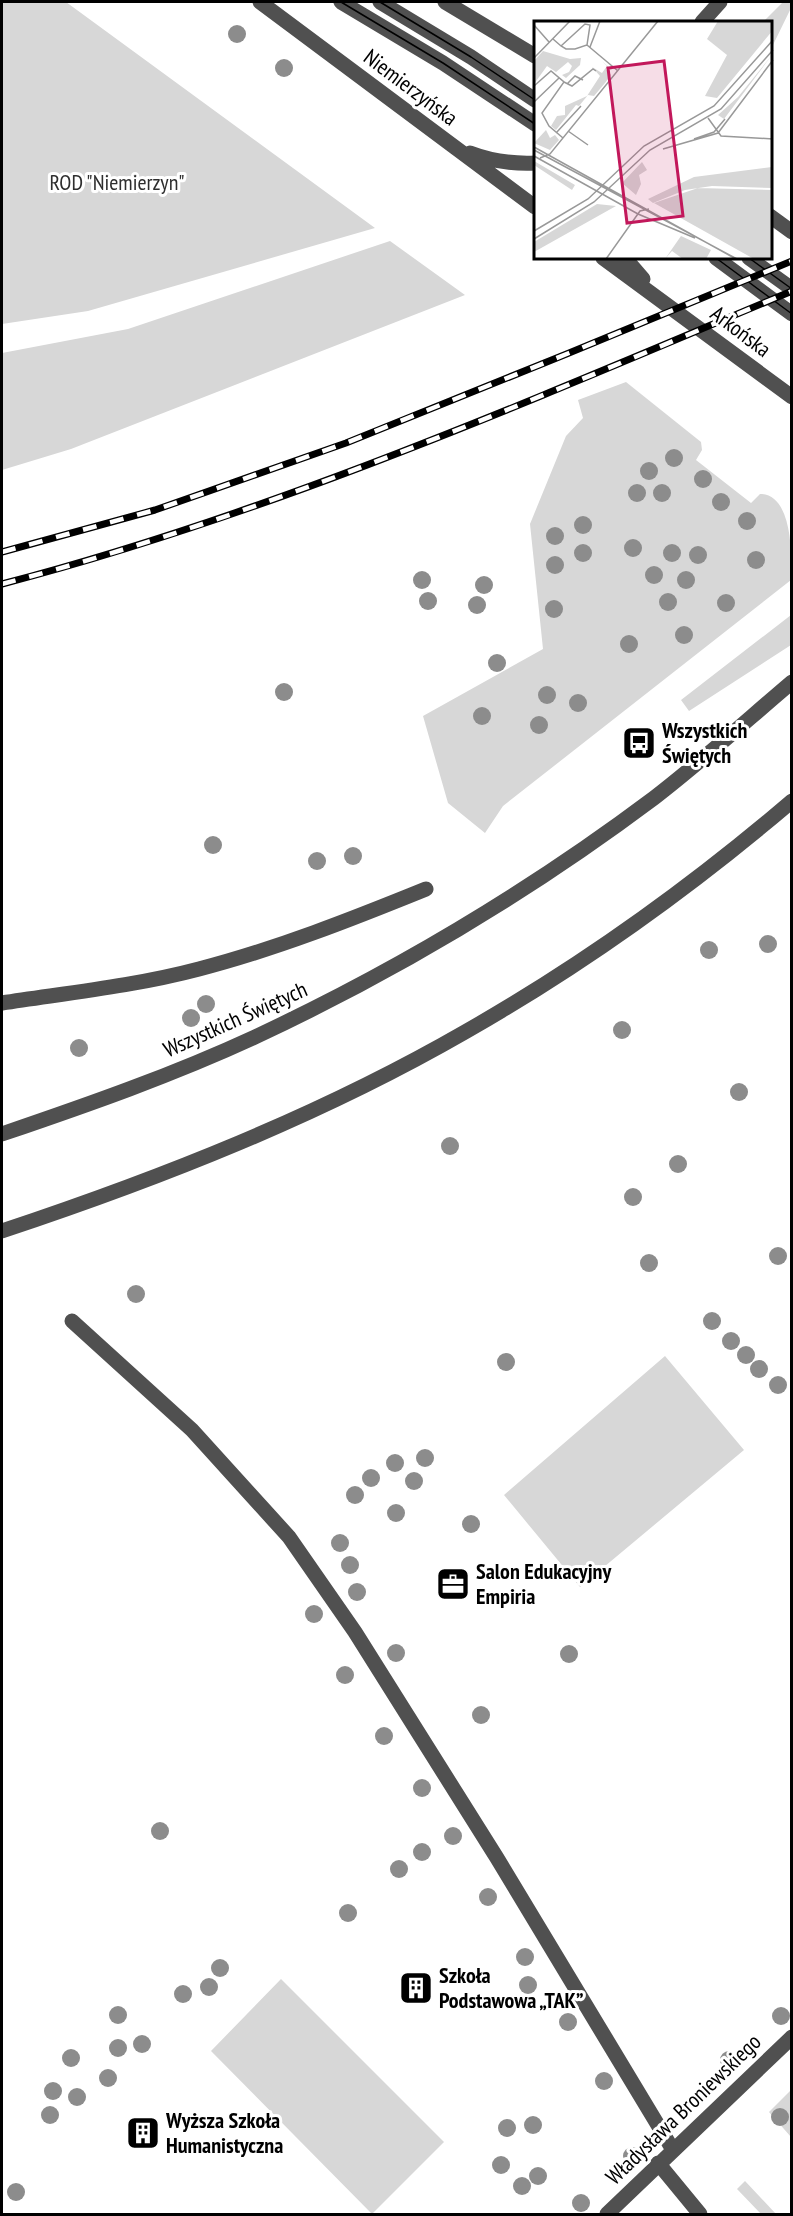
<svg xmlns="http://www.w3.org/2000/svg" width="793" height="2216" viewBox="0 0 793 2216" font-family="'PT Sans Narrow',sans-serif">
<rect width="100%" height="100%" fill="#fff"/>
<path fill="#d7d7d7" d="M2 2H66L375 228 88 311 2 324Z
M783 2H791V8L771 49 770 22H763Z
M390 241 465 295 71 449 2 470V353L128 329Z
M626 382 701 442 702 450 696 460 751 503 760 494C793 494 792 557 791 580L503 806 485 833 448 803 423 716 543 649 530 524 566 436 583 418 578 400Z
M791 615V645L689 711 681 700Z
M665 1356 744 1450 580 1587 504 1495Z
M281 1979 444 2142 372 2214 211 2051Z
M791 2090V2137L769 2112Z
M745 2181 776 2214H761L737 2189Z"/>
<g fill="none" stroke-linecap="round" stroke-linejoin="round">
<path stroke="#505050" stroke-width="15" d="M260 2 535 207
M341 2 443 63 535 124
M380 2 471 57 535 100
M445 2 535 56
M702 22 720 2
M470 153C491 161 512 164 535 163
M770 216 792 232
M603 258 792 397
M625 258 643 279
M716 258 792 314
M749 258 792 289
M2 1003C67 993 135 986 199 969 276 949 352 919 426 889
M2 1134C87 1105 173 1075 255 1037 396 971 530 891 654 798 702 761 746 721 792 682
M2 1231C161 1178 319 1116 465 1032 581 966 690 888 792 801
M72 1321 192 1430 289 1537 355 1632 497 1858 673 2150
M658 2163 700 2214
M607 2214 792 2037"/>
<path stroke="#000" stroke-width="1.5" d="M341 2 443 63 535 124
M380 2 471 57 535 100
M716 258 792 314
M749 258 792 289"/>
<g stroke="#000" stroke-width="7">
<path id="rail" d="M2 552 155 510 346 443 569 353 792 261
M2 584C274 513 532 400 792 291"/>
</g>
<use href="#rail" stroke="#fff" stroke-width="4.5" stroke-dasharray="14" stroke-linecap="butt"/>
</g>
<g fill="#8c8c8c">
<circle cx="237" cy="34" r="9"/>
<circle cx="284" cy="68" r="9"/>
<circle cx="674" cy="458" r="9"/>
<circle cx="649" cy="471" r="9"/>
<circle cx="703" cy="479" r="9"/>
<circle cx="637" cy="493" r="9"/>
<circle cx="662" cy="493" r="9"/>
<circle cx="721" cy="502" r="9"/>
<circle cx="747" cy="521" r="9"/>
<circle cx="583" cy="525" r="9"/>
<circle cx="555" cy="536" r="9"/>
<circle cx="633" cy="548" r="9"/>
<circle cx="583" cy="553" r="9"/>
<circle cx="672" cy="553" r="9"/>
<circle cx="698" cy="555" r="9"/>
<circle cx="756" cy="560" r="9"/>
<circle cx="555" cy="565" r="9"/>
<circle cx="654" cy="575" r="9"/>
<circle cx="422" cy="580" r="9"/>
<circle cx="686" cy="580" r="9"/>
<circle cx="484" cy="585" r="9"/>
<circle cx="428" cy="601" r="9"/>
<circle cx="668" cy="602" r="9"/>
<circle cx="726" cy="603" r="9"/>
<circle cx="477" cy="605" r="9"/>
<circle cx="554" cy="609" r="9"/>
<circle cx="684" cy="635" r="9"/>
<circle cx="629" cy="644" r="9"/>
<circle cx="497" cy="663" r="9"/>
<circle cx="284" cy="692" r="9"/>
<circle cx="547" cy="695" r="9"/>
<circle cx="578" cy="703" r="9"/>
<circle cx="482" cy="716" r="9"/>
<circle cx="539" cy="725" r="9"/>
<circle cx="213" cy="845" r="9"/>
<circle cx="353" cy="856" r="9"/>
<circle cx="317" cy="861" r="9"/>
<circle cx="768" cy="944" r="9"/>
<circle cx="709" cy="950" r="9"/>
<circle cx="206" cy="1004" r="9"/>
<circle cx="191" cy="1018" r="9"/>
<circle cx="622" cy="1030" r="9"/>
<circle cx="79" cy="1048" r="9"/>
<circle cx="739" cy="1092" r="9"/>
<circle cx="450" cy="1146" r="9"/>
<circle cx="678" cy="1164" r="9"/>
<circle cx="633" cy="1197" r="9"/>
<circle cx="778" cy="1256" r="9"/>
<circle cx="649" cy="1263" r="9"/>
<circle cx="136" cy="1294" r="9"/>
<circle cx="712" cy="1321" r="9"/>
<circle cx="731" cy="1341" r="9"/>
<circle cx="746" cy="1355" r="9"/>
<circle cx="506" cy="1362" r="9"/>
<circle cx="759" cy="1369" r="9"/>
<circle cx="778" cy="1385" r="9"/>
<circle cx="425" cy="1458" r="9"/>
<circle cx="395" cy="1463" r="9"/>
<circle cx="371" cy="1478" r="9"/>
<circle cx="414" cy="1481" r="9"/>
<circle cx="355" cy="1495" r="9"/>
<circle cx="396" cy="1513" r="9"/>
<circle cx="471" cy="1524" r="9"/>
<circle cx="340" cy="1543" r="9"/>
<circle cx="350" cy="1565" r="9"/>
<circle cx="357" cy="1592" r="9"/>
<circle cx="314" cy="1614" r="9"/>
<circle cx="396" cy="1653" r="9"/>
<circle cx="569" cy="1654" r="9"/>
<circle cx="345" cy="1675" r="9"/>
<circle cx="481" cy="1715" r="9"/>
<circle cx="384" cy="1736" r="9"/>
<circle cx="422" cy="1788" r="9"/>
<circle cx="160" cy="1831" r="9"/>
<circle cx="453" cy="1836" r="9"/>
<circle cx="422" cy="1852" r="9"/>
<circle cx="399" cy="1869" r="9"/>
<circle cx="488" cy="1897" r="9"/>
<circle cx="348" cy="1913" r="9"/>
<circle cx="525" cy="1957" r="9"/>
<circle cx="220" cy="1968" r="9"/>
<circle cx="528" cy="1985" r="9"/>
<circle cx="209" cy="1987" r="9"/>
<circle cx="183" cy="1994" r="9"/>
<circle cx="118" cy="2015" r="9"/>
<circle cx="781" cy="2016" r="9"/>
<circle cx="568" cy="2022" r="9"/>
<circle cx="142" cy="2044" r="9"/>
<circle cx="118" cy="2048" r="9"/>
<circle cx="71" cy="2058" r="9"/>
<circle cx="729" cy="2060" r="9"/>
<circle cx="108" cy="2078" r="9"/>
<circle cx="604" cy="2081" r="9"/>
<circle cx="53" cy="2091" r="9"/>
<circle cx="77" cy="2097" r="9"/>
<circle cx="50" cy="2115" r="9"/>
<circle cx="780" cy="2117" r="9"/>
<circle cx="533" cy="2125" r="9"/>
<circle cx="507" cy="2128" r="9"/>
<circle cx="632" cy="2156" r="9"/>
<circle cx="501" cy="2165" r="9"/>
<circle cx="538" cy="2176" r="9"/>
<circle cx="522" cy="2186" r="9"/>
<circle cx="16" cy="2192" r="9"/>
<circle cx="581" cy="2203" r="9"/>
</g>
<defs>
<g id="bus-square" transform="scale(1.725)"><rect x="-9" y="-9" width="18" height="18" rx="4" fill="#000" stroke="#fff"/><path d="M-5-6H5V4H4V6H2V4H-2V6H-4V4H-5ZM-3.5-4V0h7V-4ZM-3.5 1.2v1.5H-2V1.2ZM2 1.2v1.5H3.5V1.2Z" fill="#fff"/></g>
<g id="office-square" transform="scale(1.725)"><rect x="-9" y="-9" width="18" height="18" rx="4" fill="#000" stroke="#fff"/><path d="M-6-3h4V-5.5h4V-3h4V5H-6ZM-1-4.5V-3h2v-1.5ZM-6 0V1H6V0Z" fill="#fff"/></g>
<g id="building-square" transform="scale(1.725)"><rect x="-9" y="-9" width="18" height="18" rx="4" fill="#000" stroke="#fff"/><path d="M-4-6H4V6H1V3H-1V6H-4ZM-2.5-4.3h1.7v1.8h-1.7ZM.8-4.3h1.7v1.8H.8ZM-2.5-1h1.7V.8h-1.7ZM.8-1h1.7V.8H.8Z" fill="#fff"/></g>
</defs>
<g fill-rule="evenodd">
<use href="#bus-square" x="639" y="743"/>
<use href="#office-square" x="453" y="1584"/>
<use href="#building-square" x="416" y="1988"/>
<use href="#building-square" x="143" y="2133"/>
</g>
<g text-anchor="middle" stroke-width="6" stroke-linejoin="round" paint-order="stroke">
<g font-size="22" fill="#000" stroke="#fff">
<text transform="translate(411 87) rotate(37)" y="8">Niemierzyńska</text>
<text transform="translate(741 331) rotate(37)" y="8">Arkońska</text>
<text transform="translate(235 1019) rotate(-24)" y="8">Wszystkich Świętych</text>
<text transform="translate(683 2109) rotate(-44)" y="8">Władysława Broniewskiego</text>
</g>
<g font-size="22" fill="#2e2e2e" stroke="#fff">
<text x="117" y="190">ROD "Niemierzyn"</text>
</g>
<g font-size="22" font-weight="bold" fill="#000" stroke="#fff" text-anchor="start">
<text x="662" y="738">Wszystkich<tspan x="662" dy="25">Świętych</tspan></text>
<text x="476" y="1579">Salon Edukacyjny<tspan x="476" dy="25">Empiria</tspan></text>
<text x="439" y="1983">Szkoła<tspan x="439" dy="25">Podstawowa „TAK”</tspan></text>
<text x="166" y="2128">Wyższa Szkoła<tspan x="166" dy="25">Humanistyczna</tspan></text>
</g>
</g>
<g transform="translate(534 21)">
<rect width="238" height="238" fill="#fff"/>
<path d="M184 0H238L239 9 183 77 171 75 193 34 173 18ZM9 30 36 38 47 37 46 44 32 57 28 54 35 51 38 45 34 41 22 51 13 45 0 63V40ZM238 34 190 98 184 94 204 76ZM68 40 78 49 72 48 77 54 71 62 60 75 54 74 45 85 42 84 22 109 17 105 23 95 31 94V85L53 75 66 55 58 46 68 52 73 45ZM12 109 16 117 21 114 25 119 16 129 0 122ZM0 140 41 164 38 169 0 144ZM108 141 113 149 105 154 107 163 102 174 88 162ZM238 146V167L178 165 151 169 119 182 114 178 160 156ZM164 167 238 169V238H220L120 182ZM63 183 82 185 0 231V221ZM147 215 177 229 172 238H149L138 230 131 238Z" fill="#d7d7d7"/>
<path fill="none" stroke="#999" stroke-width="1.5" d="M0 4 15 21M19 18 27 25 32 28H41L53 24 56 4 51 3 27 25M53 24 84 50M56 26 66 0M0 37 36 0M30 61 38 65 59 48 62 50M33 63 41 55 49 59M0 65 17 50 30 61 8 92 15 105 29 117M0 81 25 57M174 97 187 115 239 118M34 110 54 124M22 112 47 85M160 118 180 111 191 98M0 126 202 238M129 128 184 112 239 39M0 129 203 238M0 135 104 193 161 217M6 137 16 133 124 0M0 210 54 178 110 125 180 85 239 19M0 218 60 181 116 129 187 88 239 29M72 238 106 190 115 188"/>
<path fill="#c2185b" fill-opacity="0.15" stroke="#c2185b" stroke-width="3" d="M130 40 149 195 93 202 74 47Z"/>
<rect width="238" height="238" fill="none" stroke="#000" stroke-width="3"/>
</g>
<rect width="793" height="2216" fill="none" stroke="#000000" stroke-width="6"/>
</svg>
